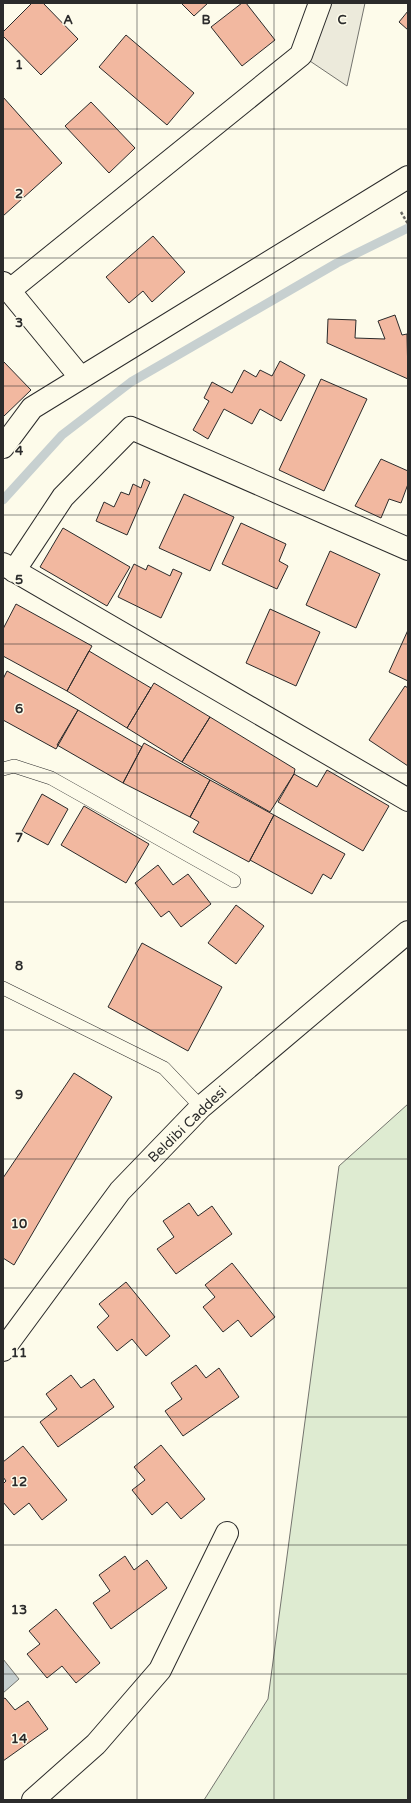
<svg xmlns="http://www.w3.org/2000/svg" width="411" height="1803" viewBox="0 0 411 1803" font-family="'Varela Round',sans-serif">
<rect width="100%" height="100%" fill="#fdfbea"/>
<path fill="#deebd1" stroke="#74746e" d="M408 1104V1800H204L268 1699 339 1166Z"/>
<path fill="#eceadb" stroke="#74746e" d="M320 3H365L347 86 301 55Z"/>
<path fill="#c7d0d0" stroke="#74746e" d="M3 1659 19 1679 3 1693Z"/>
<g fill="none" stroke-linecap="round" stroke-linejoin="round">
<path stroke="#c7d0d0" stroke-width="9" d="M3 500 62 435 131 382 337 263 408 228"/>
</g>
<path fill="#f2b8a0" stroke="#2b2b2b" d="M32 3H43L78 39 41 75 3 36V32Z
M181 3H208L194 16Z
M242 3H246L275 40 242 66 211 27Z
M408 11V30L399 22Z
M126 35 194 93 167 125 99 67Z
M3 97 62 163 3 216Z
M91 102 135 148 109 173 65 126Z
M153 236 185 272 152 302 143 291 129 303 106 277Z
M395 315 402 335 407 334 408 379 327 343 328 319 356 320 355 338 385 339 378 321Z
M3 361 31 390 3 417Z
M280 361 305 375 281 421 260 409 252 424 224 409 208 439 193 430 209 401 204 398 212 382 232 393 244 370 256 377 260 370 272 376Z
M321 379 367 399 324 491 279 470Z
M381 459 408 471V484L401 503 389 499 381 518 355 506Z
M144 479 150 482 127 535 96 521 104 502 114 507 121 492 129 495 133 484 141 488Z
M184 494 234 517 210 571 159 548Z
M241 523 286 544 279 561 288 566 277 589 222 564Z
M63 528 130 567 107 606 40 567Z
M330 551 380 574 356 628 306 605Z
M134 564 146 570 148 565 170 576 173 569 182 573 161 618 118 597Z
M16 604 92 646 67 691 3 656V629Z
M270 609 320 632 296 686 246 663Z
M408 630V681L389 672Z
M89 651 151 688 127 728 67 691Z
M7 671 78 710 56 749 3 720V679Z
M154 683 210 717 182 762 127 728Z
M405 686 408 688V766L369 740Z
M78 710 142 747 123 783 57 745Z
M210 717 295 769 294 774 270 812 182 762Z
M144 743 210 780 190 817 123 783Z
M327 770 389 806 363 851 278 802 294 774 317 787Z
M210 780 274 815 249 862 193 832 199 822 190 817Z
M42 794 68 809 48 845 22 831Z
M84 806 149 844 126 883 61 845Z
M274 815 345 854 331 879 323 874 312 894 250 860Z
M158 865 173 885 188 874 211 904 181 927 169 911 161 917 135 883Z
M236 905 264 926 236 964 208 943Z
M142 943 222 987 188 1051 108 1007Z
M74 1073 112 1097 14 1265 3 1258V1178Z
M189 1203 198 1216 212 1206 232 1234 176 1274 157 1249 174 1237 163 1221Z
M232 1263 275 1317 251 1337 238 1320 223 1332 203 1307 215 1297 205 1285Z
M126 1282 170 1336 146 1356 132 1339 117 1351 97 1327 109 1316 99 1304Z
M196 1365 206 1378 219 1368 239 1397 183 1436 165 1411 182 1399 171 1383Z
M71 1375 81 1388 94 1379 114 1407 58 1447 40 1422 57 1409 46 1394Z
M161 1445 205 1499 181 1519 167 1502 152 1515 132 1490 145 1480 134 1467Z
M23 1446 67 1500 42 1520 29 1503 14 1515 3 1502V1484L6 1481 3 1477V1462Z
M125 1556 134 1570 147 1560 167 1588 111 1629 93 1603 110 1591 99 1575Z
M56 1609 100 1663 76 1683 62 1666 47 1678 27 1654 40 1644 29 1631Z
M5 1698 15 1710 28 1701 48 1729 3 1761V1699Z"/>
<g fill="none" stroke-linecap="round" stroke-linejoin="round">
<g stroke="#2b2b2b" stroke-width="14">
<path id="lane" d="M3 769 14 766 51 778 234 881
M3 988 164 1068 201 1107"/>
</g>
<g stroke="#2b2b2b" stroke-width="24">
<path id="street" d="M3 283 81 378
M10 290 301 55 320 3
M3 447 32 408 408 177
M3 564 408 800
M14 571 63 497 131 428 408 549
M33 1800 96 1744 160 1670 227 1533"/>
</g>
<g stroke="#2b2b2b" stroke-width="24">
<path id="secondary" d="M3 1350 120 1191 201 1107 408 932"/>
</g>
<path stroke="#6a6964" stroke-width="2.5" stroke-dasharray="3 2" stroke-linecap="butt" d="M401 212 408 224"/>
<use href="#lane" stroke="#fdfbea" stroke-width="13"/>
<use href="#street" stroke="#fdfbea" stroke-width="22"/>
<use href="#secondary" stroke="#fdfbea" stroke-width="22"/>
</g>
<path fill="none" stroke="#2b2b2b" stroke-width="1" stroke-opacity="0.55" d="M137 3V1800M274 3V1800M3 129H408M3 258H408M3 386H408M3 515H408M3 644H408M3 773H408M3 902H408M3 1030H408M3 1159H408M3 1288H408M3 1417H408M3 1545H408M3 1674H408"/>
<g text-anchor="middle" stroke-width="3" stroke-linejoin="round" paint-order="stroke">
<g font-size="14" fill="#2b2b2b" stroke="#fdfbea">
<text transform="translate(187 1124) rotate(-44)" y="5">Beldibi Caddesi</text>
</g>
</g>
<g font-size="13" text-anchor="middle" font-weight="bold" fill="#2b2b2b" stroke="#fdfbea" stroke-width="3" stroke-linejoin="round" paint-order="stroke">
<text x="68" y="24">A</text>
<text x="206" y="24">B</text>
<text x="342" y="24">C</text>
<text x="19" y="69">1</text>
<text x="19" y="198">2</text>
<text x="19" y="327">3</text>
<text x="19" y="455">4</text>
<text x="19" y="584">5</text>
<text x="19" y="713">6</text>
<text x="19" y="842">7</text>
<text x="19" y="970">8</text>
<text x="19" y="1099">9</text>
<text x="19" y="1228">10</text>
<text x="19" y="1357">11</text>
<text x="19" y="1486">12</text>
<text x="19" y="1614">13</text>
<text x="19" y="1743">14</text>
</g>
<rect width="411" height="1803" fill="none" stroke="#2b2b2b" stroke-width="8"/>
</svg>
